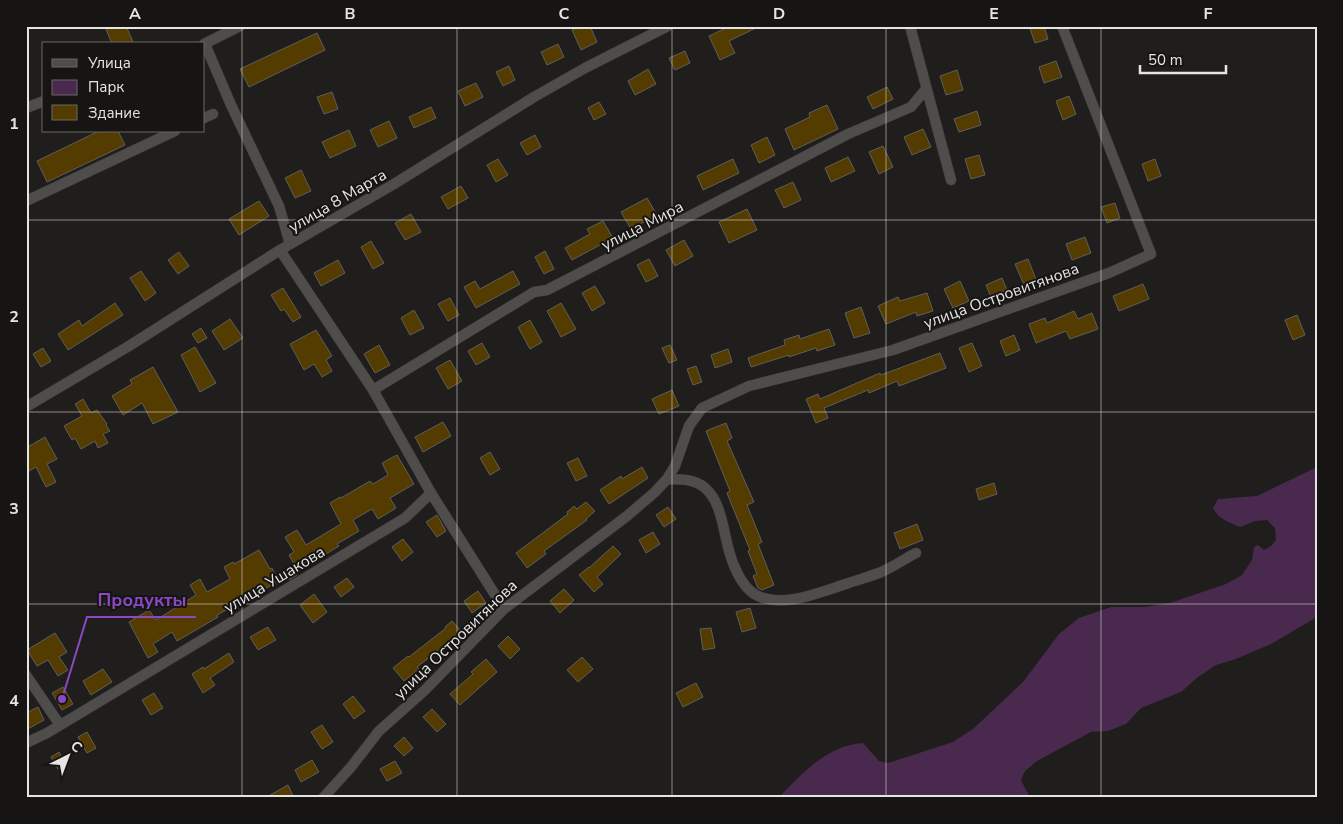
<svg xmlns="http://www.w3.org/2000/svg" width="1343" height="824" viewBox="0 0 1343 824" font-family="'Nunito Sans',sans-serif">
<rect width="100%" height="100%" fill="#1f1e1c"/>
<path fill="#49294e" d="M1317 467V617L1271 644 1236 659 1216 665 1198 677 1181 692 1141 708 1126 724 1108 731 1091 732 1037 761 1025 771 1021 780 1030 798H778C802 774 827 745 863 743L879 761 888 763 953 742 973 729 1023 682 1059 634 1079 618 1111 607H1146L1173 602 1226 584 1242 575 1252 560 1254 547 1258 545 1264 550 1271 546 1276 540 1275 528 1267 520 1255 521 1240 527C1229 522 1218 519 1213 508L1218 499 1257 496Z"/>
<path fill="#543c00" stroke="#605e5c" d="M111 26H126L134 44H112L106 29Z
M581 26H590L597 42 581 50 572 30Z
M730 26H760L729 41 735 53 720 60 709 36Z
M1029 26H1044L1048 39 1035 43Z
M317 33 325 50 249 87 240 69Z
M558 44 564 57 547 65 541 52Z
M685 51 690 63 675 70 669 58Z
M1056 61 1062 77 1044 83 1039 67Z
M509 66 515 80 503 86 496 72Z
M648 69 656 84 635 95 628 81Z
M957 70 963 90 946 95 940 76Z
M476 83 483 97 465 106 458 91Z
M887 87 893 99 873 109 867 97Z
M332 92 338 109 324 114 317 97Z
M1069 96 1076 114 1063 120 1056 101Z
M599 102 606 114 594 120 588 108Z
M827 105 838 129 794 150 785 129 810 117 809 113Z
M431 107 436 118 414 128 409 117Z
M977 111 981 125 959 132 954 119Z
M389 121 397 138 378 147 370 130Z
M923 129 931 147 912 155 904 137Z
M349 130 356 146 330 158 322 142Z
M99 131H118L125 145 47 182 37 161Z
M535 135 541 147 527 155 520 143Z
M767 137 775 155 759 163 751 145Z
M883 146 893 167 879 174 869 152Z
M979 155 985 175 971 179 965 159Z
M848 157 855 171 831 182 825 168Z
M498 159 508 175 496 182 487 165Z
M733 159 739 173 703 190 697 176Z
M1155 159 1161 176 1148 181 1142 164Z
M301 170 311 191 295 198 285 178Z
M793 182 801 200 784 208 775 190Z
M461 186 468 198 448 209 441 197Z
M647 198 657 215 631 229 621 212Z
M259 201 269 216 239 235 229 219Z
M1115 203 1120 218 1107 223 1101 207Z
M747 209 757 230 729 243 719 222Z
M411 214 421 232 405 240 395 223Z
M603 221 613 238 572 260 565 248 590 234 587 229Z
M1085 237 1091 253 1072 260 1066 244Z
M684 240 693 256 675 266 666 250Z
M371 241 384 263 373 269 361 247Z
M545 251 554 269 544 274 535 257Z
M179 252 189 266 178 274 168 260Z
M649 259 658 276 646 282 637 265Z
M1028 259 1037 282 1025 287 1015 264Z
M338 260 345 273 321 286 314 273Z
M141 271 156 293 145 301 130 278Z
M513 271 520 284 476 308 464 287 475 281 480 289Z
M1002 278 1007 290 991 297 986 285Z
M960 281 969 301 953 308 944 289Z
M1143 284 1149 299 1119 311 1113 296Z
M595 286 605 303 592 311 582 293Z
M283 288 301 317 293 322 284 309 281 311 271 295Z
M927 293 933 311 917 316 916 312 886 324 878 306 898 297 900 301Z
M450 298 459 315 448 321 438 304Z
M115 303 123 315 68 350 58 334 79 320 82 326Z
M561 303 576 329 561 337 547 311Z
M861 307 870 333 854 338 845 313Z
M414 310 424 328 410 335 401 318Z
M1074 311 1078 319 1092 313 1098 329 1070 339 1066 331 1036 343 1029 324 1045 318 1047 323Z
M1297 315 1305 335 1293 340 1285 320Z
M230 319 243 338 224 350 212 331Z
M530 320 542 342 530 349 518 327Z
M201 328 207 338 198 343 192 334Z
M829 329 835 345 817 351 816 348 789 357V355L751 367 748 358 785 345 784 340 799 335 800 339Z
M316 330 332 356 326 360 332 371 322 377 314 364 304 370 290 344Z
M1014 335 1020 350 1006 356 1000 341Z
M482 343 490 357 476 365 468 351Z
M972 343 982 366 969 372 959 348Z
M379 345 390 365 375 373 364 354Z
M670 345 677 360 669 363 662 348Z
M195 347 216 383 200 392 181 355Z
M43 348 51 361 41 367 33 354Z
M728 349 732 362 715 368 711 355Z
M940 353 946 368 899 386 897 381 869 393 868 390 824 408 828 418 816 423 806 399 818 394 820 399 880 373 881 375Z
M450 360 462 381 448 389 436 368Z
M696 366 702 382 693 385 687 369Z
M153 367 178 412 153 424 142 403 123 415 112 396 132 384 130 380Z
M672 390 679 406 659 414 652 399Z
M83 399 91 413 97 410 107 424 106 425 110 431 103 434 108 443 98 448 95 441 81 449 75 438 72 440 64 426 82 416 75 404Z
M443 422 451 436 423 452 415 437Z
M726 423 732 438 727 441 754 502 747 505 762 542 758 544 774 585 762 590 758 588 753 576 757 574 748 551 750 550 727 493 730 491 706 431Z
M45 437 57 459 47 464 56 482 46 487 36 467 29 471 26 465V448Z
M490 452 500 469 490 475 480 458Z
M397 455 414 484 390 498 396 508 378 519 372 509 353 520 359 531 337 544 339 546 321 557 319 554 296 568 289 555 294 552 285 537 297 530 306 545 341 524 330 503 340 497 341 498 370 481 373 484 388 475 382 463Z
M578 458 587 476 576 481 567 463Z
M642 467 648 478 609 504 600 490 621 476 622 479Z
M994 483 997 494 979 500 976 489Z
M586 502 595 511 586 519 587 520 544 551 546 554 527 568 516 553 568 514 567 512 574 506 577 509Z
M668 507 676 519 664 527 656 515Z
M437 515 446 531 437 537 426 522Z
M917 524 923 540 900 549 894 533Z
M653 532 660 544 646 553 639 540Z
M403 539 413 552 402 561 392 547Z
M613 546 621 554 597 577 603 584 594 592 579 575 589 567V568Z
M259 550 270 569 272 568 279 581 217 615 218 617 177 641 172 632 153 644 158 652 148 658 129 622 149 610 156 620 196 595 190 585 200 579 207 592 230 579 224 567 233 562 234 564Z
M292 566 297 575 289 580 283 571Z
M347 578 354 587 341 597 334 587Z
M564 589 574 600 560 613 550 601Z
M478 591 486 603 472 613 464 601Z
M314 594 327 612 313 623 300 605Z
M750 608 756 628 742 632 736 612Z
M452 621 462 632 417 667 419 669 404 681 393 668 408 656 409 657 446 628 445 627Z
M268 627 276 640 258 650 250 637Z
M711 628 715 648 703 650 700 629Z
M55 633 67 652 59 657 68 670 58 676 48 660 37 666 27 650Z
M508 636 520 649 510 659 498 646Z
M229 653 234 662 210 678 215 685 203 693 192 674 203 667 204 669Z
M582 657 593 669 578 682 567 670Z
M486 659 497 672 460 705 450 694 473 674 471 672Z
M103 669 112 682 91 695 83 681Z
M696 683 703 697 683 707 676 693Z
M63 687 73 704 62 710 52 693Z
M154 693 163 708 151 715 142 700Z
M353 696 365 711 354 719 343 704Z
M38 707 44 720 26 730V713Z
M432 709 446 724 437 732 423 717Z
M322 725 333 742 322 749 311 732Z
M87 732 96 748 87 753 78 737Z
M404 737 413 748 404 756 394 746Z
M59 752 66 764 58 769 51 757Z
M312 760 319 772 301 782 295 770Z
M395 761 402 773 387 781 380 769Z
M288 785 294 798H265Z"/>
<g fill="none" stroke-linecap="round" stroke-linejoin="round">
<g stroke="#3b3a38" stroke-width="11">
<path id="minor" d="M910 26 951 180
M204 44 240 26
M205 44 231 105 279 206 290 244
M26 108 44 101
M204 118 213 114
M26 201 175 131
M373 390 534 292 547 290 848 134 911 107 926 89
M26 407 129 346 280 250 394 184 534 97 585 68 668 26
M667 479C682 479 699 479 709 492 724 509 724 542 733 563 738 576 745 590 758 596 785 608 820 592 846 584 857 580 868 577 879 573 892 568 904 559 916 553
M431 493 504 609
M26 675 60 725
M26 743 47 733 405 518 431 493 373 390 280 250
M323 798 351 767 379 731 424 691 504 609 627 516 655 492 667 479 675 466 689 426 702 408 749 386 893 350 1109 273 1151 254 1062 26"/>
</g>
<use href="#minor" stroke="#4e4d4c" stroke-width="10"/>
</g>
<path fill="none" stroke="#e6e5e4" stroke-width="1" stroke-opacity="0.55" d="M242 26V798M457 26V798M672 26V798M886 26V798M1101 26V798M26 220H1317M26 412H1317M26 604H1317"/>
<g text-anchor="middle" stroke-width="4" stroke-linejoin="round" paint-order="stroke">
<g font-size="16" fill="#e6e5e4" stroke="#161513">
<text transform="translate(337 200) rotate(-30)" y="6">улица 8 Марта</text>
<text transform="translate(642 225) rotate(-27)" y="6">улица Мира</text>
<text transform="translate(1001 295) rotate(-20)" y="6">улица Островитянова</text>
<text transform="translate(274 579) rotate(-31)" y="6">улица Ушакова</text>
<text transform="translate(455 639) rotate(-44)" y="6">улица Островитянова</text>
</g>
</g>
<path fill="none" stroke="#8b48c5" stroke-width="2" d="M62 699L87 617H196"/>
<circle fill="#8b48c5" stroke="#161513" stroke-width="2" cx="62" cy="699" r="5"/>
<g font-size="18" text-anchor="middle" font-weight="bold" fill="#8b48c5" stroke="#161513" stroke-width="4" stroke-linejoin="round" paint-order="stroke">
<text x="142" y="606">Продукты</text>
</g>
<rect width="1343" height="824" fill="none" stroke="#161513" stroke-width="55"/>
<rect x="42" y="42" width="162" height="90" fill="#161513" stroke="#696867"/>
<rect x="52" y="59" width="25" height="8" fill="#4e4d4c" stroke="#696867"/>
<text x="88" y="68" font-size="15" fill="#e6e5e4">Улица</text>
<rect x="52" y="80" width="25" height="15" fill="#49294e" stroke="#696867"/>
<text x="88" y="92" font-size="15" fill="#e6e5e4">Парк</text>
<rect x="52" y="105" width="25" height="15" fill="#543c00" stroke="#696867"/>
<text x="88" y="118" font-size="15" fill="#e6e5e4">Здание</text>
<g transform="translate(68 756) rotate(42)" stroke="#161513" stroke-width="4" paint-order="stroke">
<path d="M0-4L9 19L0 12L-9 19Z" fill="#e6e5e4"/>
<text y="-8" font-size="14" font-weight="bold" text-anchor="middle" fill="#e6e5e4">С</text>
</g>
<path d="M1140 65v8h86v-8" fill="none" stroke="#e6e5e4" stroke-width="2.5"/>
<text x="1148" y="65" font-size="15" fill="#e6e5e4" stroke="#161513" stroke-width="4" paint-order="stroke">50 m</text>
<rect x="28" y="28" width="1288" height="768" fill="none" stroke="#e6e5e4" stroke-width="2"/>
<g font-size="16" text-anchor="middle" font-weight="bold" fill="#e6e5e4">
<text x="135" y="19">A</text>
<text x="350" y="19">B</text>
<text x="564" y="19">C</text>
<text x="779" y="19">D</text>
<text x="994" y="19">E</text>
<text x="1208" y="19">F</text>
<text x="14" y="129">1</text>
<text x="14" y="322">2</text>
<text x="14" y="514">3</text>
<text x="14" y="706">4</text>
</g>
</svg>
